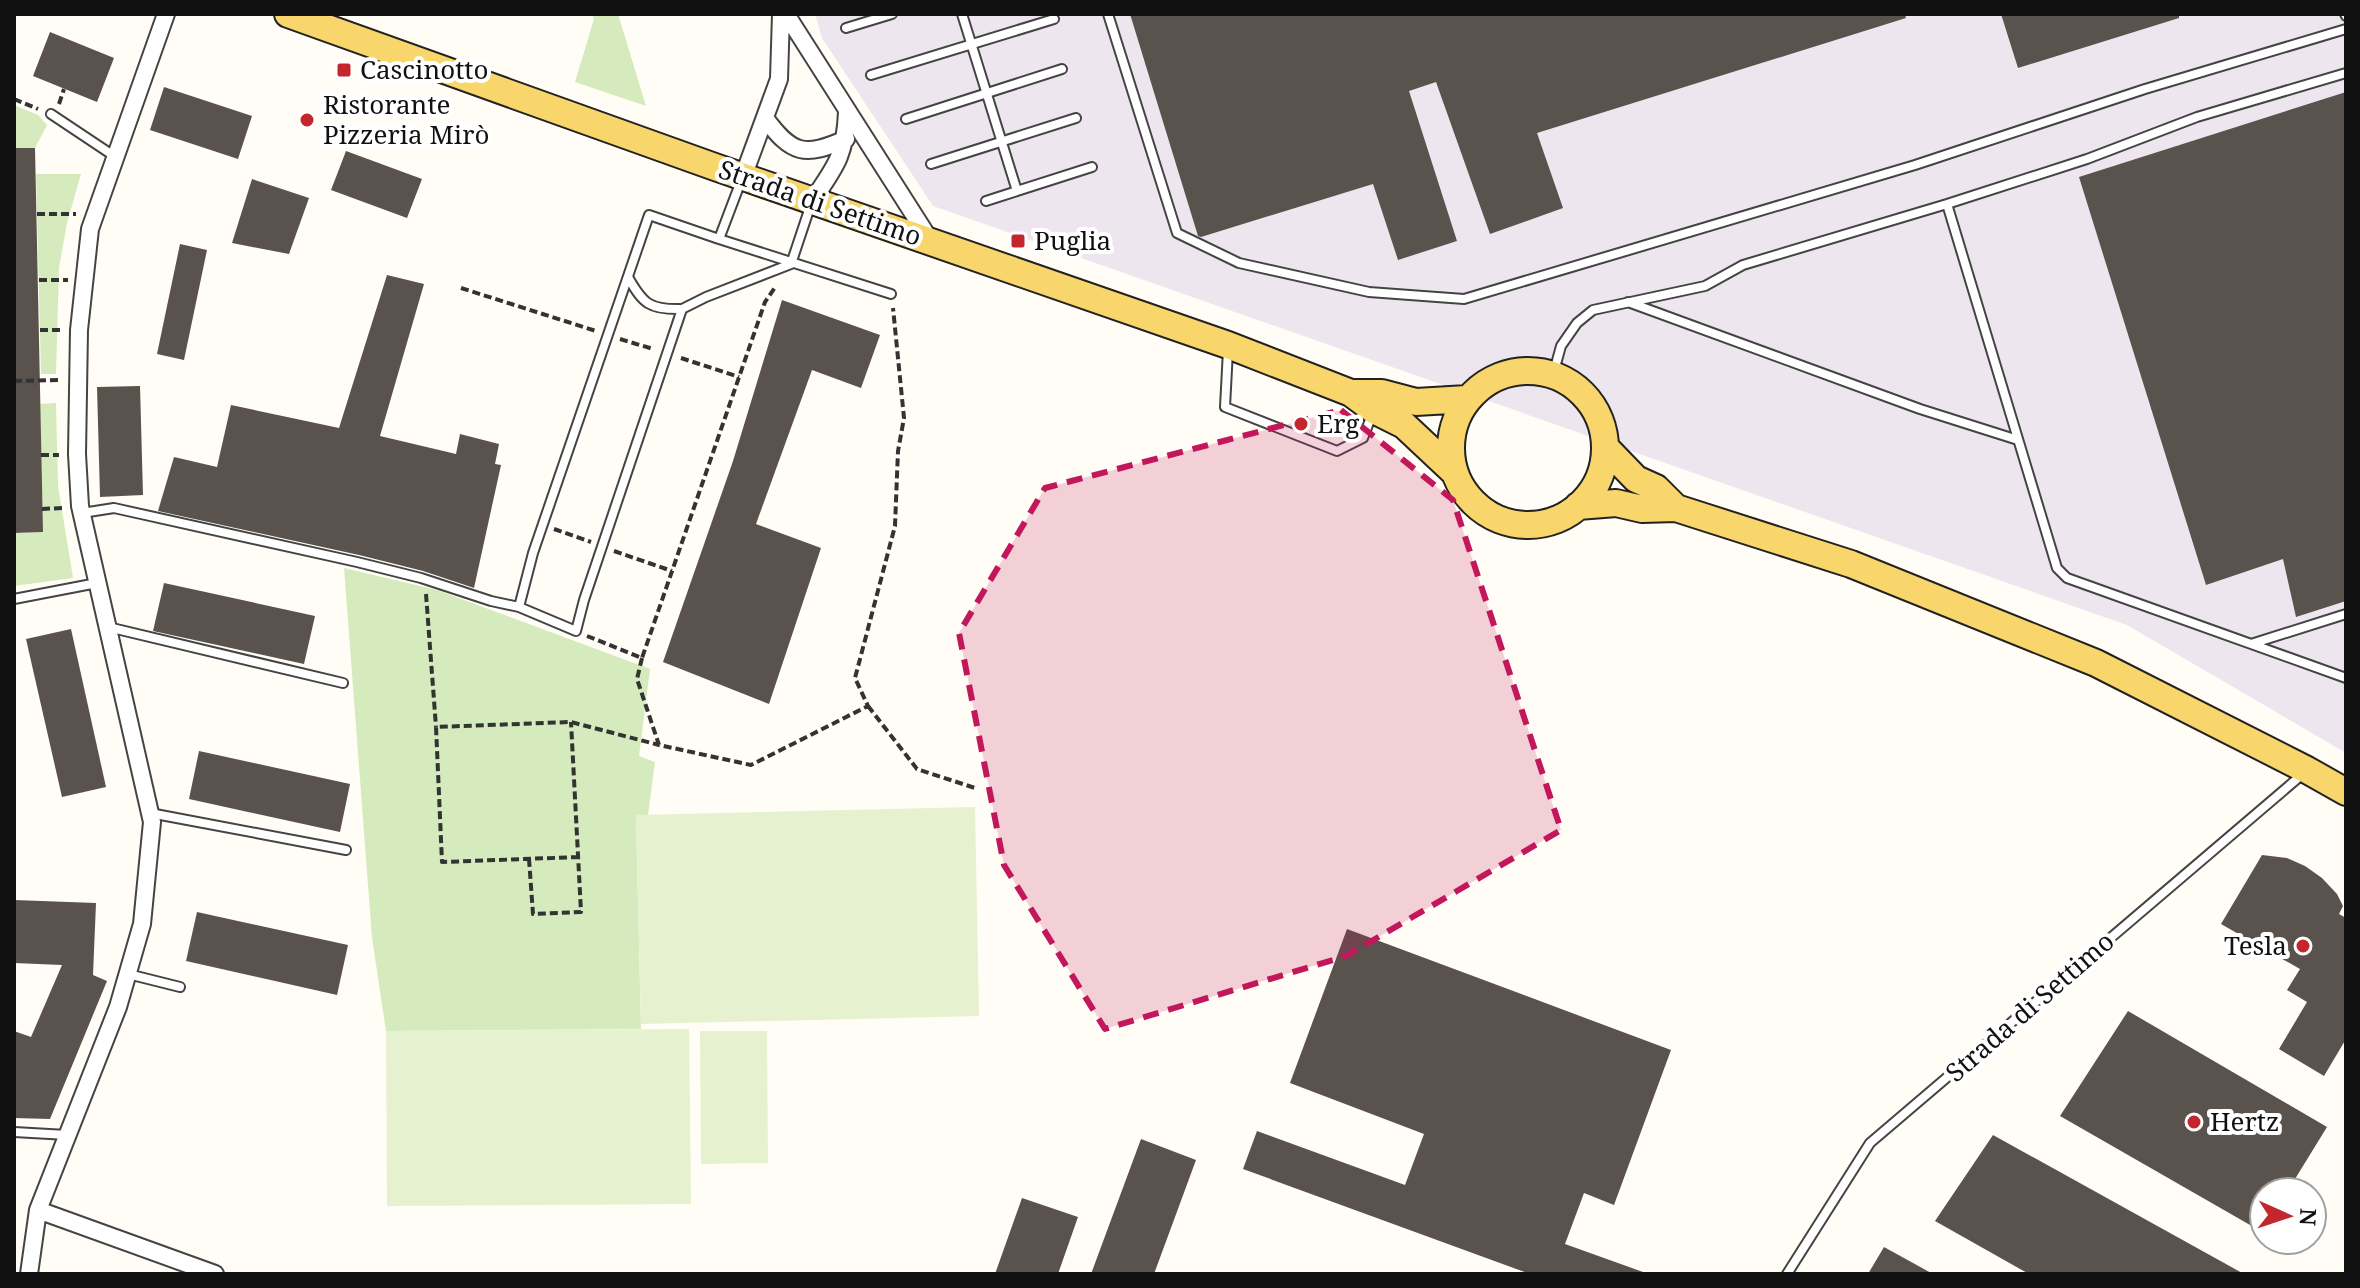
<svg xmlns="http://www.w3.org/2000/svg" width="2360" height="1288" viewBox="0 0 2360 1288" font-family="'Noto Serif',serif">
<rect width="100%" height="100%" fill="#fffdf5"/>
<path fill="#eee6ef" d="M815 14H2346V753L2127 625 933 206 822 38Z"/>
<path fill="#d5ebbd" d="M592 14H618L646 106 575 82 594 19Z
M14 105 38 115 47 125 35 148H14Z
M36 174H81L67 223 59 268 56 374H41Z
M56 403 58 486 73 578 14 586V533L43 532 40 404Z
M344 568 437 590 650 669 639 756 655 762 648 815 636 816 641 1029 386 1031 372 938Z"/>
<path fill="#e6f2cf" d="M975 807 979 1016 641 1024 636 815Z
M689 1029 691 1204 387 1206 386 1031Z
M700 1031H767L768 1163 701 1164Z"/>
<path fill="#5a524d" d="M1130 14H1905L1906 18 1537 133 1563 208 1490 234 1436 82 1409 91 1457 241 1398 260 1373 184 1201 237 1198 236Z
M2001 14H2179V18L2018 68Z
M50 32 114 58 97 102 33 76Z
M164 87 252 116 238 159 150 130Z
M2346 92V601L2296 617 2283 559 2206 585 2079 177Z
M14 148H35L43 532 14 533Z
M346 151 422 179 407 218 331 190Z
M252 179 309 198 289 254 232 243Z
M180 244 207 250 184 360 157 354Z
M387 275 424 284 380 436 456 454 460 434 499 444 495 464 501 465 474 588 423 571 359 555 158 511 174 457 217 467 231 405 339 428Z
M782 300 880 335 861 388 812 370 756 524 821 548 769 704 663 662 733 461Z
M140 386 143 495 100 497 97 387Z
M164 583 315 616 304 664 153 631Z
M71 629 106 787 62 797 26 639Z
M199 751 350 784 340 832 189 799Z
M2262 855 2287 858 2305 866 2322 878 2337 894 2343 906 2339 914 2346 918V1039L2324 1076 2279 1049 2307 1002 2287 990 2300 969 2221 924Z
M14 900 96 903 93 975 107 981 50 1119 14 1118V1031L31 1037 62 965 14 963Z
M197 912 348 945 337 995 186 961Z
M1347 929 1671 1050 1614 1205 1584 1193 1565 1244 1643 1272 1642 1274H1530L1243 1169 1257 1131 1405 1185 1424 1134 1290 1083Z
M2128 1011 2327 1127 2287 1192H2264V1233L2060 1116Z
M1993 1135 2244 1274H2029L1935 1221Z
M1141 1139 1196 1160 1154 1274H1091Z
M1022 1198 1078 1217 1058 1274H995Z
M1884 1247 1933 1274H1868Z"/>
<g fill="none" stroke-linecap="round" stroke-linejoin="round">
<g stroke="#444" stroke-width="12">
<path id="lane" d="M962 14 1017 191 986 201
M1108 14 1177 233 1239 263 1369 292 1464 299 1915 165 2145 89 2346 29
M2345 14 2346 16
M846 28 892 14
M2346 73 2197 117 2087 159 1947 204 2057 568 2067 578 2346 678
M871 75 1054 19
M51 114 114 156
M906 119 1062 69
M931 164 1076 118
M741 181 719 239 649 215 533 553 519 607 576 631 584 600 682 309 706 297 791 264 811 204
M1017 191 1092 167
M719 239 891 294
M628 277C643 304 650 310 682 309
M1628 302 1920 409 2018 440
M1228 350 1225 407 1337 451 1363 438 1373 412
M1553 375 1561 346 1577 323 1593 310 1705 286 1743 265 1947 204
M82 513 114 508 357 562 421 578 491 601 519 607
M14 599 97 583
M108 627 343 683
M2251 644 2346 614
M150 813 346 850
M128 974 180 987
M14 1132 67 1135
M1787 1274 1870 1143 2304 773"/>
</g>
<g stroke="#444" stroke-width="20">
<path id="street" d="M786 14 930 240
M765 118C792 155 805 157 846 139
M743 177 779 79 781 14
M812 201C836 166 845 156 847 112
M38 1210 215 1274
M29 1274 38 1210 118 1007 142 924 152 822 80 506 77 454 79 330 90 229 166 14"/>
</g>
<g stroke="#222" stroke-width="30">
<path id="primary" d="M288 14 715 167 1228 345 1351 393 1374 410 1404 425 1452 470
M1451 448a77 77 0 1 1 154 0a77 77 0 1 1-154 0Z
M1351 393H1382L1416 402 1467 399
M1605 447 1636 479 1656 488 1676 508
M1578 506 1616 503 1642 509 1676 508 1851 564 2096 663 2307 770 2346 792"/>
</g>
<path stroke="#333" stroke-width="4" stroke-dasharray="8 4" stroke-linecap="butt" d="M14 99 38 109
M59 104 64 89
M37 214H76
M39 280H68
M461 288 596 331
M40 330H61
M620 339 653 349
M681 358 739 377
M14 381 60 380
M41 455H59
M42 509 62 508
M554 529 591 542
M614 551 672 571
M426 594 436 727
M587 636 642 658 765 302 776 286
M642 658 637 679 659 745 751 765 868 706 855 678 895 526 898 451 904 418 893 308
M868 706 917 769 978 789
M579 857 442 862 436 727 571 722 659 745
M529 859 533 914 581 912 571 722"/>
<use href="#lane" stroke="#fff" stroke-width="8"/>
<use href="#street" stroke="#fff" stroke-width="16"/>
<use href="#primary" stroke="#f9d66b" stroke-width="26"/>
</g>
<path fill="#c2185b" fill-opacity="0.2" stroke="#c2185b" stroke-width="6" stroke-dasharray="16 10" stroke-linejoin="round" d="M1341 410 1453 500 1561 830 1346 956 1105 1029 1004 865 959 633 1045 488Z"/>
<g fill="#c4262e" stroke="#fff" stroke-width="3">
<rect x="336" y="62" width="16" height="16" rx="4"/>
<circle cx="307" cy="120" r="8"/>
<rect x="1010" y="233" width="16" height="16" rx="4"/>
<circle cx="1301" cy="424" r="8"/>
<circle cx="2303" cy="946" r="8"/>
<circle cx="2194" cy="1122" r="8"/>
</g>
<g text-anchor="middle" stroke-width="8" stroke-linejoin="round" paint-order="stroke">
<g font-size="26" fill="#111" stroke="#fff" text-anchor="start">
<text x="360" y="79">Cascinotto</text>
<text x="323" y="114">Ristorante<tspan x="323" dy="30">Pizzeria Mirò</tspan></text>
<text x="1034" y="250">Puglia</text>
<text x="1317" y="433">Erg</text>
<text x="2287" y="955" text-anchor="end">Tesla</text>
<text x="2210" y="1131">Hertz</text>
</g>
<g font-size="26" fill="#111" stroke="#fff">
<text transform="translate(820 203) rotate(19)" y="9">Strada di Settimo</text>
<text transform="translate(2030 1007) rotate(-41)" y="9">Strada di Settimo</text>
</g>
</g>
<rect width="2360" height="1288" fill="none" stroke="#111111" stroke-width="32"/>
<g transform="translate(2288 1216) rotate(93)"><circle r="38" fill="#ffffff" stroke="#a0a0a0" stroke-width="2"/>
<path d="M0-6L14 30L0 20L-14 30Z" fill="#c4262e"/>
<text y="-12" font-size="22" font-weight="bold" text-anchor="middle" fill="#111111">N</text>
</g>
</svg>
